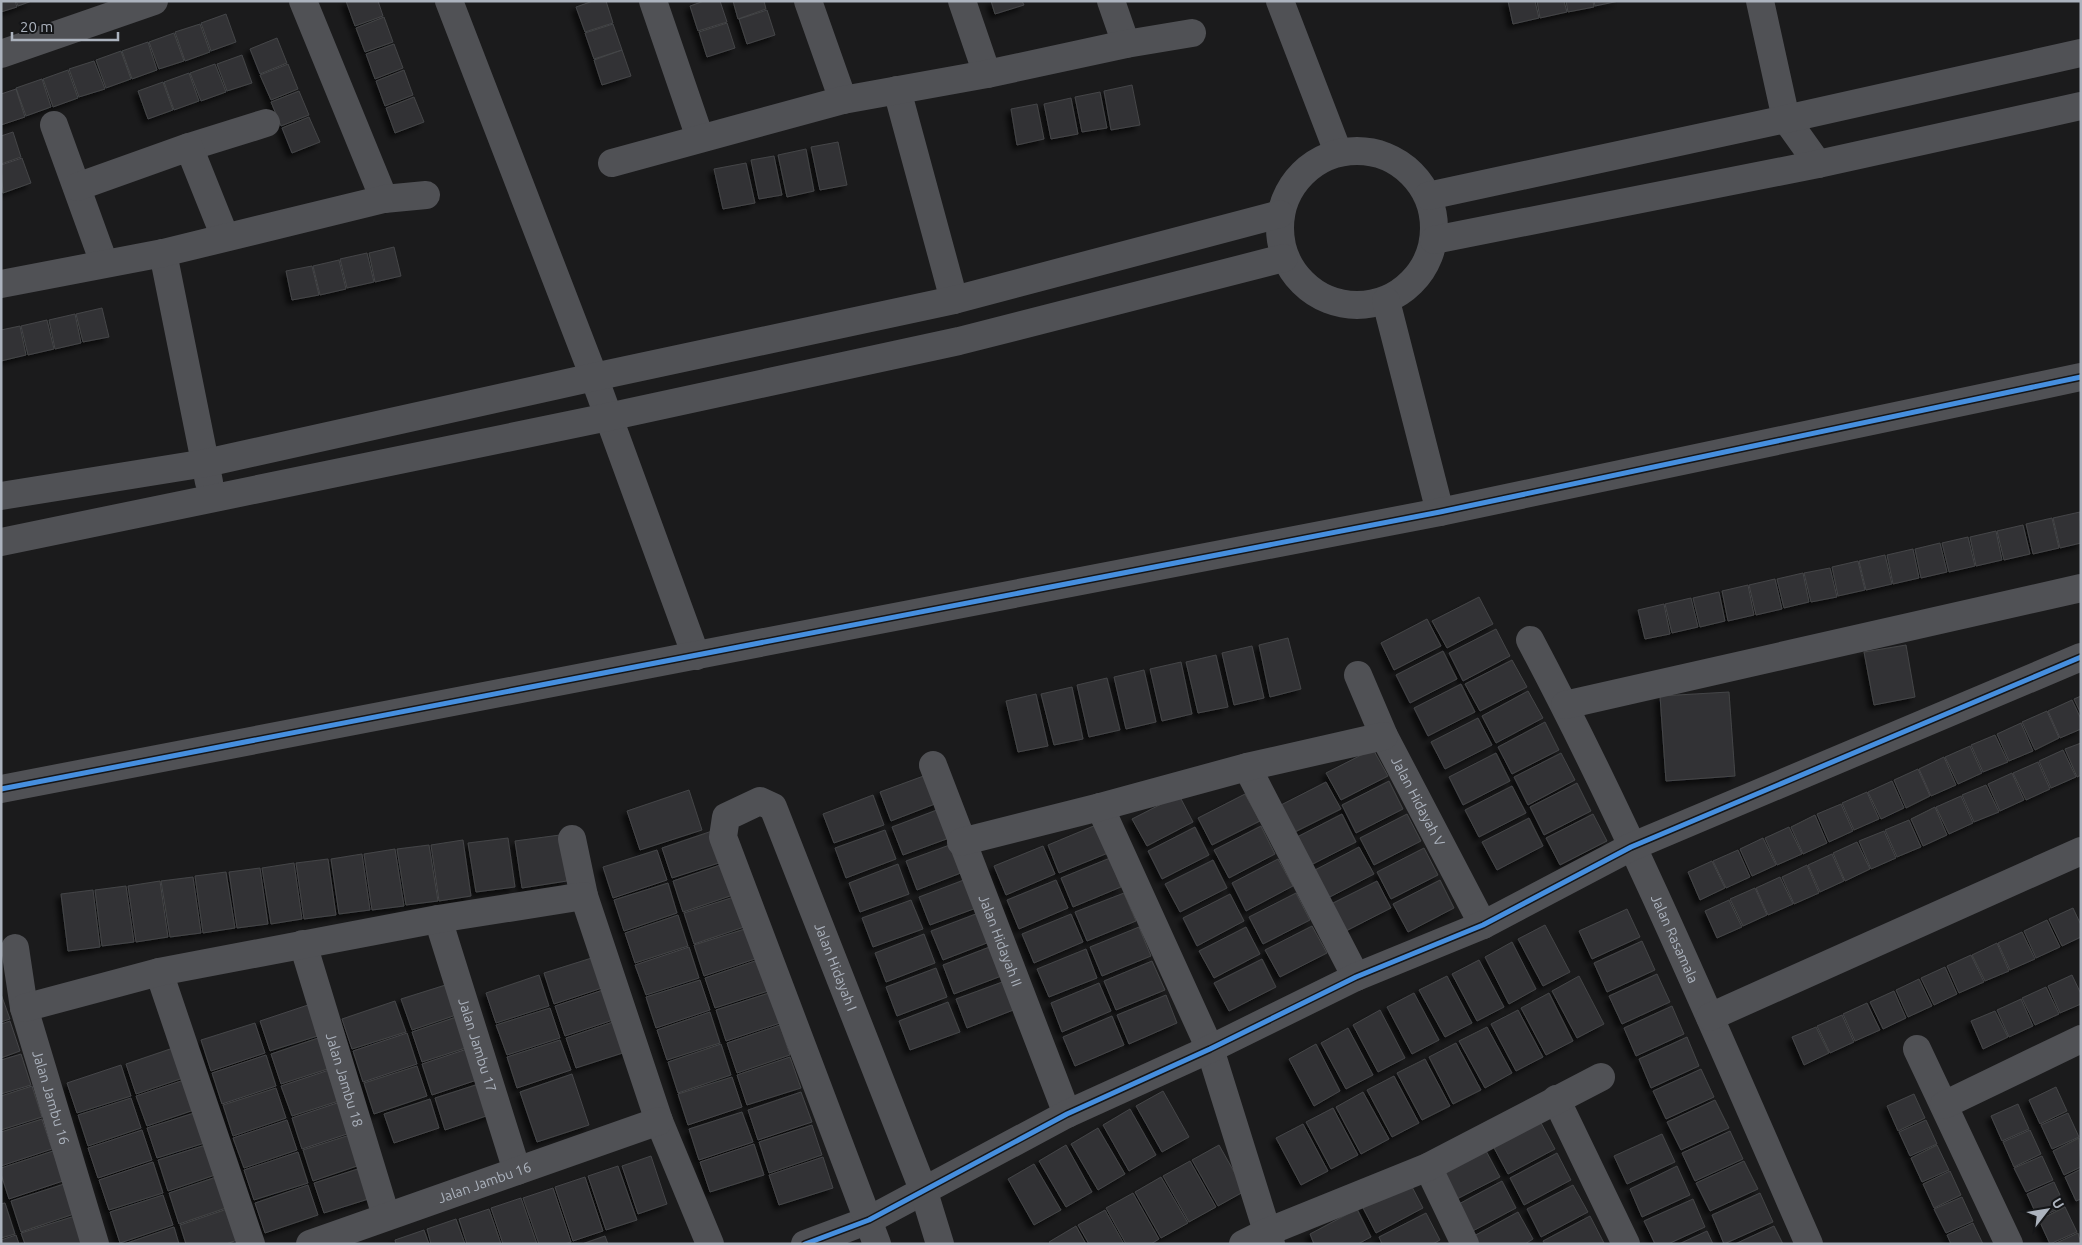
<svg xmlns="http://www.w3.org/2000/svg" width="2082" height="1245" viewBox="0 0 2082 1245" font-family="Ubuntu,sans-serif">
<defs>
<filter id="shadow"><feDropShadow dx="-4.5" dy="4.5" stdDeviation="2.5" flood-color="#0009"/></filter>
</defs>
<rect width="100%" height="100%" fill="#1b1b1c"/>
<path fill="#333334" stroke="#444548" filter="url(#shadow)" d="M1 1H15L17 7 1 12Z
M16 1H32L18 6Z
M346 1H378L383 16 355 26Z
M593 1H606L613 23 585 32 576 7Z
M704 1H720L727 22 698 31 690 6Z
M733 1H764L766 9 738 19Z
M991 1H1022L1024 5 995 14Z
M1508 1H1535L1539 18 1513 24Z
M1537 1H1564L1567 12 1540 18Z
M1566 1H1593L1594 7 1568 12Z
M1594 1H1619L1595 6Z
M767 10 775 35 747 44 739 19Z
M226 14 236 42 211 51 201 23Z
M384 17 393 42 365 52 356 28Z
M727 23 735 48 707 57 699 32Z
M200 24 210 52 185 61 175 32Z
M613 24 622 50 594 59 585 33Z
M174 33 184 61 159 69 149 42Z
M277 38 287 63 260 74 250 49Z
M148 42 157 70 132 79 122 51Z
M394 44 403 68 375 79 366 54Z
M622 50 631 76 602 85 594 60Z
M121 51 131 79 106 88 96 60Z
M242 55 252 83 227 91 217 64Z
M94 61 105 89 79 97 69 69Z
M215 64 226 92 201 101 190 73Z
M288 64 298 89 271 100 260 75Z
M68 70 78 98 53 107 43 79Z
M404 70 413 95 385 106 376 81Z
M189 73 199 101 174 110 164 82Z
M42 79 51 107 26 116 16 88Z
M163 82 173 110 148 119 138 91Z
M1132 85 1140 125 1111 130 1104 91Z
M16 89 25 117 1 125V94Z
M299 91 309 115 281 126 271 102Z
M1100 92 1107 128 1082 132 1075 97Z
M414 97 424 122 395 133 386 108Z
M1071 98 1078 134 1051 139 1044 104Z
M1037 104 1044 139 1017 145 1011 109Z
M309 117 320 142 292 153 282 128Z
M13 132 21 157 1 164V136Z
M838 142 847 185 820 190 811 147Z
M806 149 814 191 787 197 778 155Z
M774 156 782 195 759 199 751 160Z
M22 158 31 183 3 193 1 165Z
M746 163 755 203 723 209 714 169Z
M394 247 401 276 375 282 369 253Z
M367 253 374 282 347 288 340 259Z
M339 260 346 289 320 295 313 266Z
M312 266 319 295 292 300 286 271Z
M102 308 109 337 83 342 76 314Z
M75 314 81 343 55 349 49 320Z
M47 320 54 349 28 355 21 326Z
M20 326 26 355 1 361V330Z
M2080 512 2081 543 2060 548 2053 518Z
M2052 518 2059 548 2033 554 2026 524Z
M2023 525 2030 554 2004 560 1997 531Z
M1996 531 2002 560 1976 566 1970 537Z
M1968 537 1975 566 1949 572 1942 543Z
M1940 543 1947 572 1921 578 1915 549Z
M1913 549 1919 578 1893 584 1887 555Z
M1885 555 1892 584 1866 590 1859 561Z
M1858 561 1865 590 1838 596 1832 567Z
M1830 568 1837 597 1811 602 1804 573Z
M1803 573 1809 602 1784 608 1777 579Z
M1775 579 1782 609 1756 615 1749 585Z
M1748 585 1754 615 1728 621 1722 591Z
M1719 592 1725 621 1700 627 1693 598Z
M1479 597 1493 624 1447 648 1432 621Z
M1691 598 1698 627 1672 633 1665 604Z
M1664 604 1670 634 1645 639 1638 610Z
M1427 619 1441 646 1394 670 1381 643Z
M1496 629 1510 656 1463 681 1449 653Z
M1288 638 1301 689 1270 697 1259 645Z
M1906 645 1915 697 1874 705 1864 652Z
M1252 646 1264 698 1234 705 1222 653Z
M1443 651 1457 679 1410 703 1396 675Z
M1216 655 1228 707 1198 713 1186 662Z
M1512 660 1527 687 1480 711 1465 684Z
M1181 662 1192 714 1162 721 1150 669Z
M1144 670 1156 722 1126 729 1114 677Z
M1107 678 1120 730 1089 737 1077 685Z
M1461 684 1475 712 1428 736 1414 708Z
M1072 687 1083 739 1054 745 1041 694Z
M1528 691 1543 718 1496 743 1482 716Z
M1729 692 1735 776 1666 781 1660 696Z
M1036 694 1048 746 1018 752 1006 701Z
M2081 696V714L2074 699Z
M2072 700 2081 719V729L2060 738 2048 711Z
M2047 711 2059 738 2035 750 2022 722Z
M1478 718 1492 745 1445 769 1431 742Z
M1545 722 1559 750 1512 774 1498 747Z
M2021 723 2033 751 2009 761 1997 734Z
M1995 735 2008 762 1983 772 1971 745Z
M2081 743V775L2077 777 2065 749Z
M1970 746 1982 773 1958 784 1945 757Z
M1373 749 1388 776 1341 800 1326 773Z
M2063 750 2076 777 2051 788 2039 761Z
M1496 753 1510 781 1463 805 1449 777Z
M1561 753 1575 780 1528 805 1514 777Z
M1944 757 1956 785 1931 796 1919 769Z
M2038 762 2050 789 2026 800 2013 773Z
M1918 769 1930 796 1906 808 1894 780Z
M2012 773 2024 800 2000 811 1988 784Z
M929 774 940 802 891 821 880 792Z
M1389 781 1403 809 1356 833 1342 805Z
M1892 781 1904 808 1881 819 1868 792Z
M1326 782 1341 809 1293 833 1279 806Z
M1577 783 1591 811 1544 835 1530 807Z
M1986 785 1999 812 1974 822 1962 795Z
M1512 786 1526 813 1479 837 1465 810Z
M689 790 702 830 640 850 627 811Z
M1867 792 1879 819 1854 830 1842 803Z
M1245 794 1260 821 1212 845 1198 818Z
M873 795 884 825 834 843 823 814Z
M1179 795 1193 822 1147 846 1132 819Z
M1961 796 1973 823 1949 834 1936 807Z
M1841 804 1853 831 1829 842 1817 814Z
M1935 807 1947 835 1923 846 1911 819Z
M942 808 952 837 903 855 892 827Z
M1342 814 1356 842 1309 866 1295 838Z
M1407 814 1421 841 1374 865 1360 838Z
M1593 814 1607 841 1560 865 1546 838Z
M1815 815 1827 843 1803 854 1791 827Z
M1529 818 1543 846 1497 870 1482 842Z
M1909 820 1921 847 1897 857 1885 830Z
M1096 825 1108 853 1059 873 1048 845Z
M1261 826 1275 854 1229 878 1214 850Z
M1195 827 1209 855 1162 879 1148 851Z
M1789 827 1802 854 1777 865 1765 838Z
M715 830 725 861 672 878 662 848Z
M885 830 896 859 846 878 835 848Z
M1884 831 1896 858 1871 869 1859 841Z
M560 835 567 881 522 888 515 841Z
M508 838 515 887 476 892 468 843Z
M1763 838 1776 865 1752 876 1740 849Z
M463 840 471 896 439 901 431 845Z
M1857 842 1870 869 1845 881 1833 853Z
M955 843 966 871 917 890 906 861Z
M429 845 438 901 406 905 397 849Z
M1043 846 1055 874 1006 895 994 866Z
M1359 847 1374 874 1326 899 1313 871Z
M1424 848 1438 875 1391 899 1377 872Z
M395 849 404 906 372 910 364 854Z
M657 850 667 880 613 898 603 867Z
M1738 850 1750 877 1726 888 1713 861Z
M362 854 370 910 339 914 331 859Z
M1832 854 1844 881 1820 892 1808 865Z
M1110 858 1121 887 1073 907 1061 878Z
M328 859 336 915 304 919 296 863Z
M1278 859 1293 886 1246 911 1232 883Z
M1213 860 1227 888 1180 912 1165 884Z
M1712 861 1725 888 1700 900 1688 872Z
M294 863 302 919 271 924 262 868Z
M726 863 736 894 683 912 673 881Z
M898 864 909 894 860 912 849 883Z
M1807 865 1819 893 1794 904 1782 877Z
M260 868 268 924 237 928 229 872Z
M226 872 235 928 203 933 195 876Z
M193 877 201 933 170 937 161 881Z
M1780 877 1793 904 1768 915 1756 888Z
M969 878 979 907 930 925 919 897Z
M1056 880 1068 908 1019 929 1007 900Z
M1440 880 1454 908 1408 932 1393 904Z
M160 881 168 937 136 942 128 886Z
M1377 881 1391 908 1344 932 1329 905Z
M668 883 677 913 624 931 614 900Z
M126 886 134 942 102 946 95 890Z
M1755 888 1767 915 1743 926 1730 899Z
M93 890 100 947 68 951 61 894Z
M1124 893 1136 921 1087 941 1075 912Z
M1296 893 1310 920 1263 944 1249 917Z
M1230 894 1244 921 1197 946 1183 918Z
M737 896 747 926 694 944 684 913Z
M911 900 923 929 873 947 862 918Z
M1729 900 1742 927 1717 938 1705 911Z
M2073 908 2081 925V937L2062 946 2049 919Z
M1627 909 1640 937 1592 959 1579 931Z
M981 912 992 941 943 960 931 931Z
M1071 914 1083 942 1034 963 1022 934Z
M678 915 688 946 635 963 625 933Z
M2047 920 2060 947 2036 958 2024 931Z
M1545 925 1570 972 1543 986 1518 939Z
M1312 926 1327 953 1280 977 1265 950Z
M1139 927 1151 956 1102 976 1090 947Z
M1246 927 1260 954 1214 978 1199 951Z
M748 928 758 958 704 976 694 945Z
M2022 932 2035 959 2010 970 1998 943Z
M924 934 935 963 886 982 875 953Z
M1642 941 1655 970 1607 992 1594 963Z
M1512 942 1536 989 1509 1004 1485 957Z
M1997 943 2009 971 1985 981 1972 955Z
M992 946 1004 975 954 994 943 965Z
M689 947 699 978 646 995 635 965Z
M1086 949 1097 978 1049 997 1037 969Z
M1971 955 1984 982 1959 993 1947 966Z
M598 956 608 986 554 1004 544 973Z
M1262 959 1276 987 1229 1011 1214 983Z
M758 960 768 991 715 1008 705 978Z
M1479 960 1504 1007 1477 1021 1452 974Z
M1152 961 1165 990 1116 1010 1104 981Z
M1945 967 1957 994 1934 1005 1921 978Z
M936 968 947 997 897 1016 886 987Z
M1657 974 1670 1002 1622 1024 1609 996Z
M539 975 549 1006 496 1023 486 993Z
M2072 975 2081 994V1004L2060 1013 2048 986Z
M1447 976 1472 1023 1445 1037 1419 990Z
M1579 976 1604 1024 1577 1038 1552 991Z
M1919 979 1932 1006 1908 1017 1896 990Z
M700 980 710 1010 656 1028 646 997Z
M1005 981 1016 1009 967 1028 956 999Z
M455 982 465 1012 412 1030 401 999Z
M1099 983 1111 1011 1062 1032 1051 1003Z
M2046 987 2059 1014 2035 1025 2022 998Z
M609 988 619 1018 565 1036 555 1006Z
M1894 991 1906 1018 1883 1029 1870 1002Z
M769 993 780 1023 726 1041 716 1010Z
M1414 993 1439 1040 1412 1054 1387 1007Z
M1549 993 1573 1041 1546 1055 1521 1008Z
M1 994 10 1019 1 1022Z
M1166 995 1177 1023 1129 1044 1117 1015Z
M2021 999 2033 1026 2009 1037 1997 1010Z
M395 1001 406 1032 352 1049 342 1019Z
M948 1002 960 1032 910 1050 899 1021Z
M314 1003 324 1034 270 1051 260 1021Z
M1867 1003 1880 1030 1855 1041 1843 1014Z
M1672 1006 1684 1034 1636 1056 1624 1028Z
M550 1008 560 1038 507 1055 496 1025Z
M1380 1010 1405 1058 1378 1072 1353 1025Z
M1518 1010 1543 1057 1516 1071 1491 1024Z
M1995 1011 2008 1037 1983 1049 1971 1021Z
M710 1012 720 1043 667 1060 657 1030Z
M465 1014 475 1045 422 1062 412 1032Z
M1842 1015 1854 1042 1830 1053 1817 1026Z
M1112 1016 1124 1045 1075 1066 1063 1037Z
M619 1020 629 1051 576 1068 566 1038Z
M10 1021 20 1051 1 1058V1024Z
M255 1023 265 1053 211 1071 201 1040Z
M780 1025 790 1055 737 1073 727 1043Z
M1487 1027 1512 1073 1485 1088 1459 1041Z
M1816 1027 1829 1053 1804 1065 1792 1037Z
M1348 1028 1373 1075 1346 1089 1321 1043Z
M407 1033 417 1064 363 1082 353 1051Z
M324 1036 334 1067 281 1084 271 1054Z
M1687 1037 1699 1066 1651 1088 1639 1059Z
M560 1040 571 1070 517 1088 507 1057Z
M1456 1043 1481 1090 1453 1104 1429 1057Z
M721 1044 731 1075 678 1093 668 1062Z
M1316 1044 1340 1091 1314 1106 1289 1059Z
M179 1046 189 1076 136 1094 126 1064Z
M476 1046 486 1077 432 1095 422 1064Z
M21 1054 31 1085 1 1094V1060Z
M266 1055 276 1086 222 1104 212 1073Z
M790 1057 801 1088 747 1105 737 1075Z
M1425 1059 1450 1106 1422 1120 1397 1073Z
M121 1065 131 1096 77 1113 67 1083Z
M417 1066 427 1096 374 1114 364 1083Z
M335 1068 345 1099 292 1116 281 1086Z
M1701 1069 1714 1097 1666 1119 1653 1091Z
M572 1074 589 1125 537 1142 520 1092Z
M1394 1076 1419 1123 1392 1137 1367 1090Z
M732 1077 742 1107 688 1125 678 1094Z
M190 1078 200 1108 147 1126 136 1096Z
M488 1081 498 1112 445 1130 435 1098Z
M32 1086 42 1117 1 1130V1096Z
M2056 1087 2067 1111 2040 1124 2029 1100Z
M276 1088 286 1118 233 1136 223 1105Z
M1163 1091 1189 1137 1162 1152 1136 1106Z
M801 1092 812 1122 758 1140 748 1110Z
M1363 1092 1389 1139 1361 1154 1336 1107Z
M1914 1094 1925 1118 1898 1131 1887 1106Z
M131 1098 141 1128 88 1146 78 1115Z
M430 1099 439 1128 394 1143 384 1114Z
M346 1100 356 1131 302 1149 292 1118Z
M1715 1100 1729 1128 1681 1150 1667 1122Z
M2018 1104 2029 1129 2002 1141 1991 1116Z
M1333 1108 1358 1155 1331 1169 1306 1122Z
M1130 1109 1156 1155 1129 1171 1103 1125Z
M200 1111 211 1141 157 1158 147 1128Z
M742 1112 753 1142 699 1160 689 1129Z
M2068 1113 2079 1137 2052 1149 2041 1125Z
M42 1119 52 1149 1 1166V1132Z
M287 1120 297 1150 244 1168 233 1138Z
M1926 1120 1937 1144 1910 1156 1899 1132Z
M1540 1121 1555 1149 1508 1174 1493 1146Z
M1303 1124 1328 1171 1301 1185 1276 1138Z
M812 1125 822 1155 769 1173 759 1142Z
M1098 1128 1125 1174 1098 1190 1071 1144Z
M142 1130 152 1160 98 1178 88 1148Z
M2030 1130 2041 1154 2014 1167 2003 1142Z
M1730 1131 1743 1159 1695 1181 1682 1153Z
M356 1133 366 1163 313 1181 303 1150Z
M1662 1134 1675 1162 1627 1184 1614 1156Z
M2079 1138 2081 1167 2064 1175 2053 1151Z
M212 1143 221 1173 168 1191 158 1160Z
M754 1144 764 1175 710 1192 700 1162Z
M1066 1145 1092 1192 1066 1207 1039 1161Z
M1219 1145 1245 1191 1218 1206 1192 1160Z
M1937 1145 1949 1170 1922 1182 1911 1158Z
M1485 1149 1500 1177 1453 1201 1438 1173Z
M53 1151 63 1181 9 1199 1 1174V1168Z
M298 1152 308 1183 254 1200 244 1170Z
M1557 1153 1571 1180 1524 1205 1510 1178Z
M651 1156 667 1204 638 1214 622 1166Z
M2042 1156 2053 1180 2026 1192 2014 1168Z
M823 1157 833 1188 779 1205 769 1175Z
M1190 1161 1216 1207 1189 1222 1163 1176Z
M1744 1161 1758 1189 1710 1211 1696 1183Z
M153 1162 163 1193 109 1210 99 1180Z
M1034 1164 1061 1210 1034 1225 1008 1179Z
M367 1166 378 1196 324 1213 314 1183Z
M618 1166 637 1220 606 1230 588 1176Z
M1677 1166 1690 1195 1642 1217 1630 1189Z
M2081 1169V1199L2076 1201 2065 1177Z
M1950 1171 1961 1195 1934 1208 1923 1184Z
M222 1175 232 1206 179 1224 169 1193Z
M585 1177 603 1231 573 1241 555 1187Z
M1161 1177 1188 1223 1161 1238 1135 1192Z
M1409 1181 1423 1208 1376 1233 1362 1206Z
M1502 1181 1516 1208 1469 1233 1455 1206Z
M2054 1182 2065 1206 2038 1218 2027 1194Z
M64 1184 74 1214 21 1232 11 1201Z
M308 1185 318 1215 265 1233 255 1203Z
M1573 1185 1588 1212 1541 1237 1527 1209Z
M553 1188 571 1242 564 1244H539L523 1198Z
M1133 1193 1159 1239 1151 1244H1126L1106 1208Z
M1760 1193 1773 1222 1724 1244 1712 1215Z
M163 1195 173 1225 120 1243 110 1212Z
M1962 1197 1973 1221 1946 1233 1934 1209Z
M521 1198 537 1244H503L491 1208Z
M1693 1199 1705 1227 1668 1244H1655L1644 1221Z
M5 1203 15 1234 1 1238V1204Z
M233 1207 243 1238 226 1244H186L180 1225Z
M2065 1207 2077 1232 2050 1244 2039 1220Z
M489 1209 501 1244H467L459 1219Z
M1357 1209 1371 1237 1358 1244H1314L1310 1234Z
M1105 1210 1124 1244H1089L1078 1225Z
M1518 1212 1533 1239 1525 1244H1475L1472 1237Z
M1426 1213 1440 1240 1433 1244H1382L1379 1237Z
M75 1216 84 1244H25L21 1233Z
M1590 1216 1604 1243 1545 1244 1543 1241Z
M456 1219 465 1244H431L427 1229Z
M1973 1223 1983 1244H1951L1947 1235Z
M1076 1226 1086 1244H1051L1049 1242Z
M1774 1226 1783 1244H1735Z
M174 1227 179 1244H124Z
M424 1230 429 1244H396L395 1240Z
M1707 1231 1713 1244H1679Z
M2078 1233 2081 1244H2054Z
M16 1235 19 1244H1V1240Z
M605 1236 608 1244H582Z"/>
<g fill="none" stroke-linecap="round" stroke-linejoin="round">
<g stroke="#505155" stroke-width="28">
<path d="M303 1 384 199"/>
<path d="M449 1 594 377 696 656"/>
<path d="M653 1 700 138"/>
<path d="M808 1 843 100"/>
<path d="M962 1 987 74"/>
<path d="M1111 1 1126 44"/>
<path d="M1280 1 1338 152"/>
<path d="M1760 1 1786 119 1818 164"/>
<path d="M1 54 154 1"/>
<path d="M897 90 954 300"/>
<path d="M54 125 104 263"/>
<path d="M189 147 266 123"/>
<circle cx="1357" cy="228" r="77"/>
<path d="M612 163 843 100 987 74 1126 44 1192 33"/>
<path d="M77 187 189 147 225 237"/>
<path d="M1428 196 1786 119 2081 53"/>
<path d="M1434 240 1818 164 2081 106"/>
<path d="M163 253 209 482"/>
<path d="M1 284 163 253 384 199 426 195"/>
<path d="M1386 301 1440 512"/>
<path d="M1 496 206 463 594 377 954 300 1280 214"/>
<path d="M1 542 608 417 959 341 1284 258"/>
<path id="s1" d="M1530 640C1634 836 1720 1041 1809 1244"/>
<path id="s2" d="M1358 675 1384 736 1483 925"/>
<path d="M1565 705 2081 588"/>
<path id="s3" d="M933 765 1067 1114"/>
<path d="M1247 767 1356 977"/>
<path d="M1 789 1440 512 2081 377"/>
<path d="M1100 807 1210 1049 1271 1244"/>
<path d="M572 839 584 896"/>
<path d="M961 842 1100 807 1247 767 1384 736"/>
<path id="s4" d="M438 919 517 1171"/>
<path id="s5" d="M303 944 386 1216"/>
<path id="s6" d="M15 948 24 1008 95 1244"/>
<path d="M159 972 251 1244"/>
<path d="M24 1008 159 972 438 919 584 896 659 1121 710 1244"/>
<path d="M1710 1017 2081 851"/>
<path d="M1917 1049 2009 1244"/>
<path d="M1556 1099 1626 1244"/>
<path d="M1944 1105 2081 1039"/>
<path d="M1428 1167 1465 1244"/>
<path id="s7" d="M310 1244 659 1121"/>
<path d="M805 1244 869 1220 1067 1114 1210 1049 1356 977 1483 925 1631 847 2081 657"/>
<path id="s8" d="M877 1244 723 837 726 817 760 801 773 807 924 1192 940 1244"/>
<path d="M1243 1244 1267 1232 1428 1167 1601 1077"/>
</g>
<g stroke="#151618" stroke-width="8">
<path id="cycleway" d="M1 789 1440 512 2081 377
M805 1244 869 1220 1067 1114 1210 1049 1356 977 1483 925 1631 847 2081 657"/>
</g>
<use href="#cycleway" stroke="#468fdf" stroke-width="5"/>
</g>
<g text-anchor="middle" stroke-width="5" stroke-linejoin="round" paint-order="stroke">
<g font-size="14" fill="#acb3be" stroke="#151618">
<text dy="5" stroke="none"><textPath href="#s2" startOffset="140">Jalan Hidayah V</textPath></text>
<text dy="5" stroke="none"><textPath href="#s3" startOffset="188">Jalan Hidayah II</textPath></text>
<text dy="5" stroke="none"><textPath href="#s1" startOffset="332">Jalan Rasamala</textPath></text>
<text dy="5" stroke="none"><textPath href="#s8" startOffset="679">Jalan Hidayah I</textPath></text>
<text dy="5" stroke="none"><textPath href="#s4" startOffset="132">Jalan Jambu 17</textPath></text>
<text dy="5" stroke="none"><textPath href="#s5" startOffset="142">Jalan Jambu 18</textPath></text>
<text dy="5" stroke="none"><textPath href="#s6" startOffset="154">Jalan Jambu 16</textPath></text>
<text dy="5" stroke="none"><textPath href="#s7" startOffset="185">Jalan Jambu 16</textPath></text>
</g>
</g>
<rect width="2082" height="1245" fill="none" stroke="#acb3be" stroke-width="5"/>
<g transform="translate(2047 1210) rotate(59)" stroke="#151618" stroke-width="4" paint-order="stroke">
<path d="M0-4L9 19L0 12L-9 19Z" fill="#acb3be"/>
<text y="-8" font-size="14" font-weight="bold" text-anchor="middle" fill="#acb3be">U</text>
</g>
<path d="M12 32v8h106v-8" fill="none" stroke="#acb3be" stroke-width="2.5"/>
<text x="20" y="32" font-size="15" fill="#acb3be" stroke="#151618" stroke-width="4" paint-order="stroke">20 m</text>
</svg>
